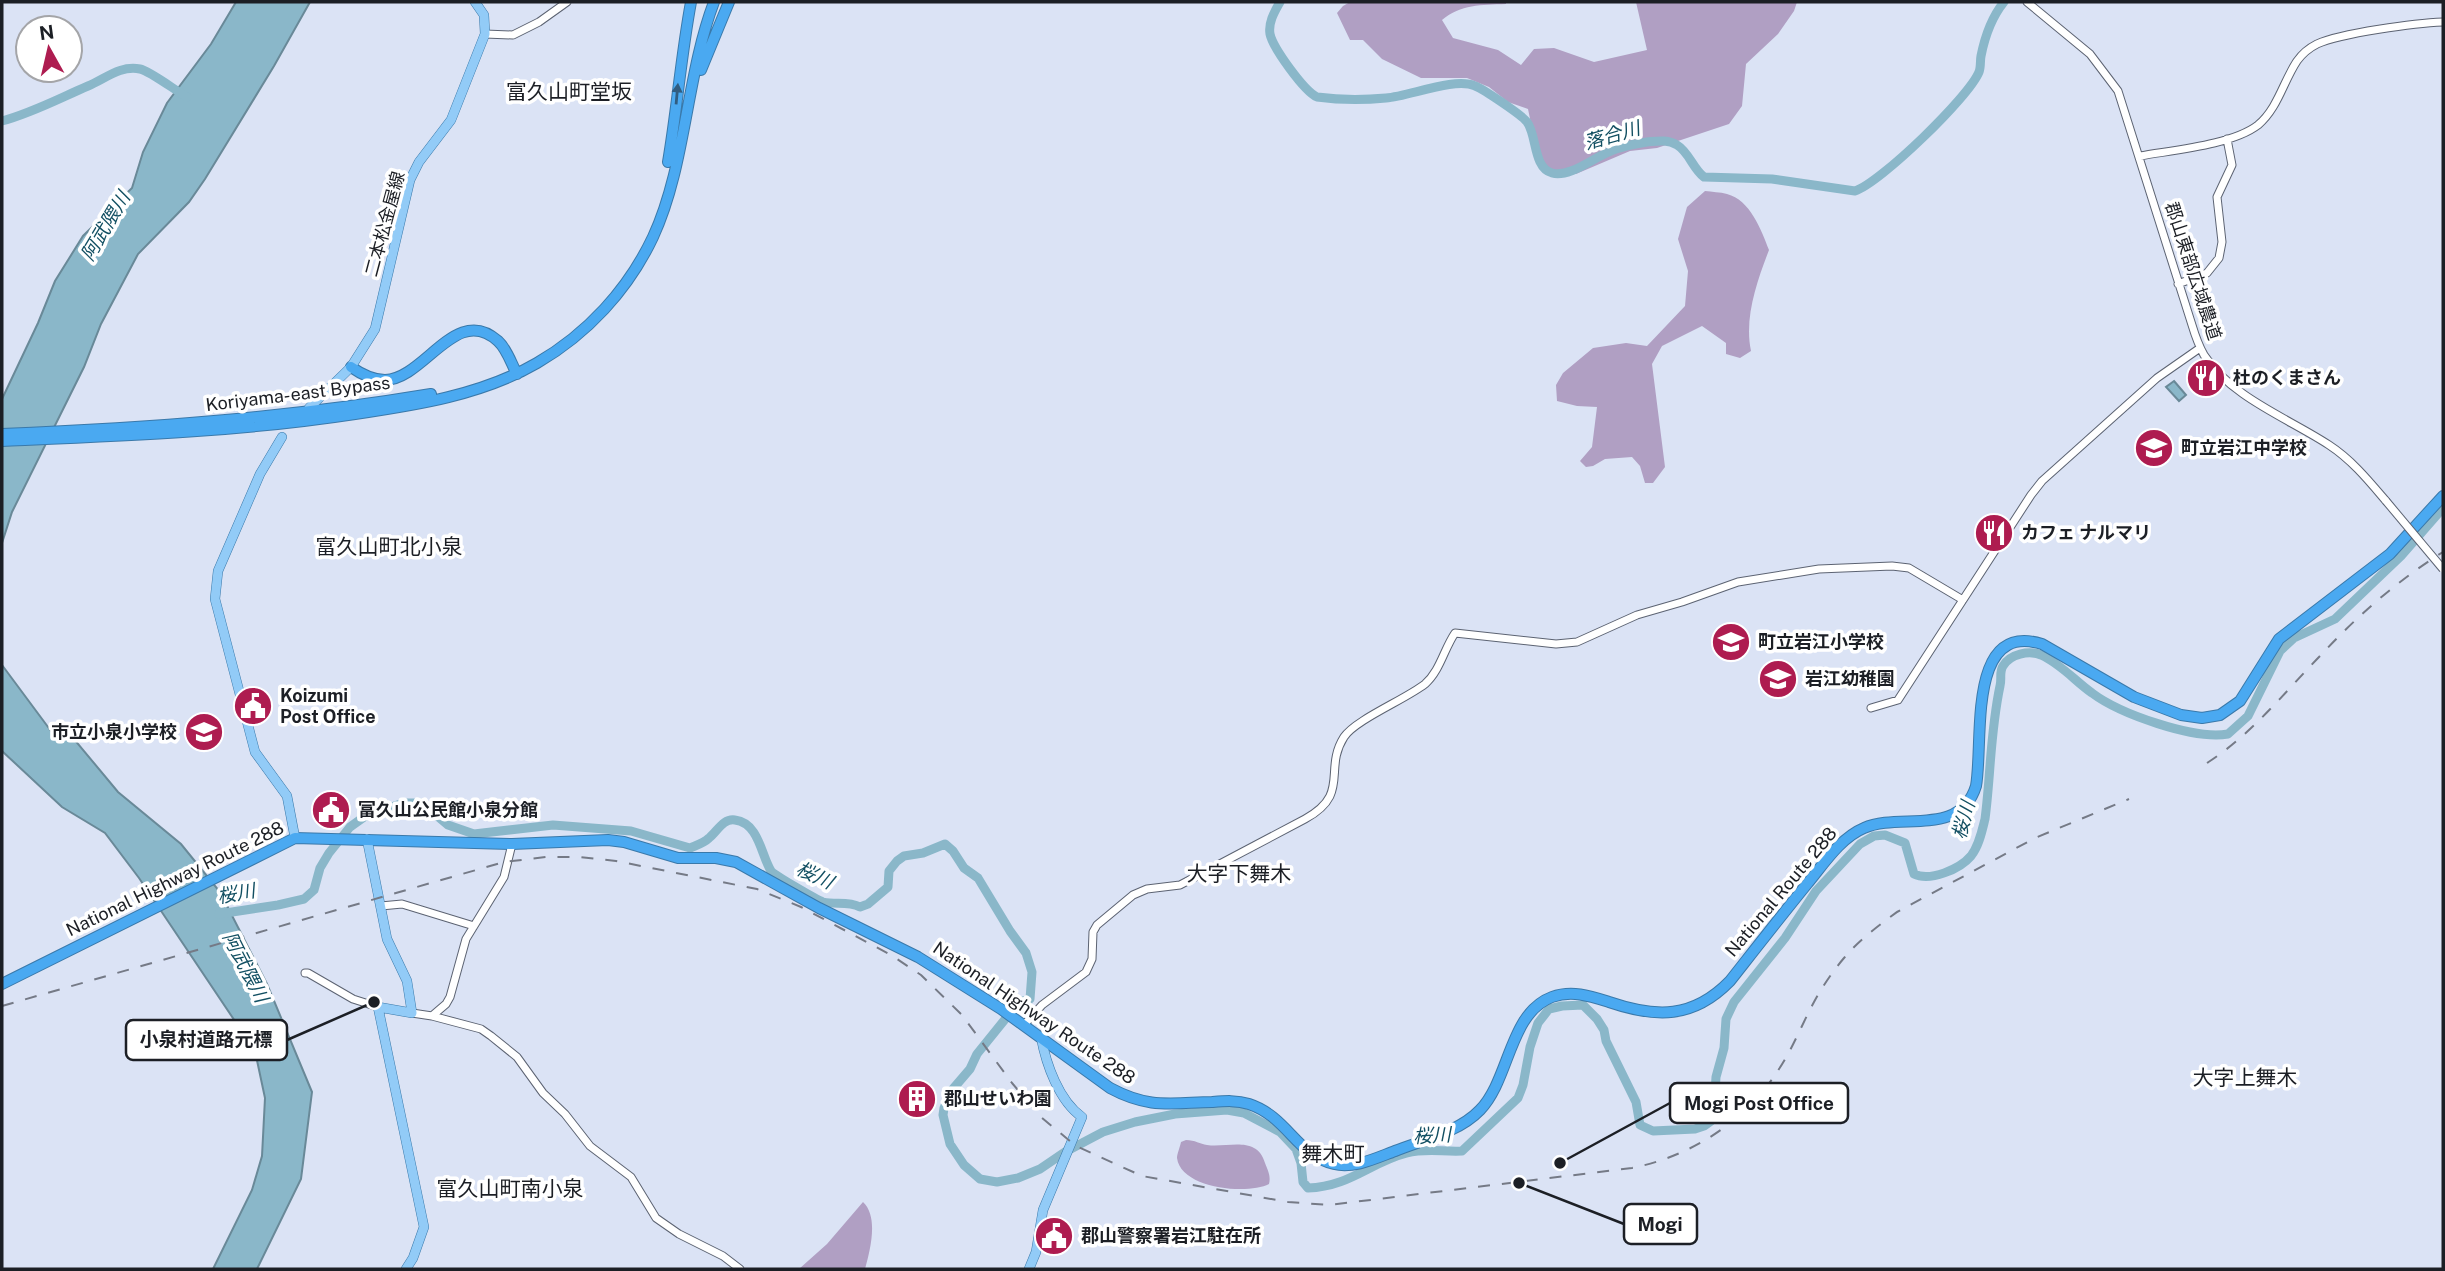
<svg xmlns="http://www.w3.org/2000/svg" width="2445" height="1271" viewBox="0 0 2445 1271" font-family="'Public Sans','Noto Sans JP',sans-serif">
<rect width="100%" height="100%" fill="#dbe3f5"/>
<path fill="#b09fc3" d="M1350 2H1506V4C1481 5 1461 4 1442 20L1453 38 1498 50 1521 65 1534 49 1554 48 1594 62 1647 50 1636 2H1797L1794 11 1778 34 1746 64 1742 106 1729 124 1657 148 1630 151 1576 174 1553 175 1538 157 1528 109 1508 102 1489 87 1467 78H1421L1382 59 1363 40H1350L1337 13 1343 6Z
M1705 191C1712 192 1720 192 1727 194 1750 200 1761 229 1769 250 1757 281 1744 318 1751 351L1740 358 1726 354V343L1702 326 1662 346 1652 364 1665 467 1653 483H1645L1640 466 1632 457 1605 459 1593 466 1586 467 1580 461 1592 447 1597 407 1577 406 1557 401 1556 385 1563 373 1593 348 1626 343 1647 346 1685 306 1688 271 1678 239 1687 207Z
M1186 1140C1195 1140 1200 1144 1207 1145 1228 1148 1257 1135 1265 1163 1268 1171 1271 1176 1269 1184 1248 1195 1181 1189 1177 1158 1177 1154 1180 1147 1181 1142Z
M863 1202C879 1217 870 1250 865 1269H799L827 1244Z"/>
<path fill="#8ab7c9" stroke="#698998" stroke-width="2" d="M236 2H310L274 66 205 179 189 202 138 254 101 324 84 367 12 512 2 543V399L38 323 55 281 83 236 132 188 143 152 167 103 211 44Z
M2174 381 2186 395 2179 401 2166 387Z
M2 665 51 731 74 739 118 792 181 844 220 892 267 984 312 1092 301 1179 257 1269H213L252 1190 262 1156 265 1098 255 1051 139 878 105 833 62 807 2 751Z"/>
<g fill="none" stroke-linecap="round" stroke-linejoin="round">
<path stroke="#8ab7c9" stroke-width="9" d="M1280 2C1275 11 1268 22 1270 34 1273 48 1304 91 1317 97 1339 100 1365 100 1386 98 1410 96 1455 77 1475 86 1483 89 1522 115 1527 122 1537 135 1533 168 1552 173 1570 178 1594 157 1611 151 1622 146 1634 144 1647 142 1658 141 1667 139 1677 145 1689 152 1693 169 1704 177L1772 179 1855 191C1880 183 1969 97 1979 72 1981 67 1980 61 1981 56 1985 36 1991 18 2004 2
M2 121C32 113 60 98 88 86 105 79 120 65 140 69 150 71 176 91 187 97
M219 914 278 905 304 899 314 890 320 868 329 853 350 827 364 817 403 803H422L448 825 474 834 553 825 631 831 690 848C697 845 704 843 709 838 717 832 723 818 735 820 759 823 761 855 771 871 774 875 817 900 823 902 835 905 848 901 860 907L868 904 888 887 889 871 897 861 904 856 923 853 945 844 953 851 964 868 978 878 1010 931 1026 953 1032 972 1030 999 1019 1002 977 1054 970 1069 952 1090 944 1108 943 1115 950 1144 964 1165 980 1179 997 1182 1018 1178 1040 1169 1065 1152 1103 1132 1135 1122 1175 1114 1227 1110 1244 1113 1280 1132 1296 1149 1301 1163 1303 1182 1308 1188C1349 1187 1371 1162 1407 1153 1425 1148 1443 1152 1462 1151L1518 1098 1523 1085 1530 1047 1538 1023 1549 1009 1562 1006 1583 1005 1597 1019 1604 1030 1606 1041 1636 1102 1640 1125 1653 1131 1695 1129 1704 1126 1711 1121 1714 1108 1716 1077 1724 1048 1726 1019 1734 1002 1785 938 1816 891 1860 844 1874 836 1885 835 1905 843 1914 874C1930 882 1960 869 1971 856 1979 846 1982 831 1985 819 1991 773 1990 733 2000 686 2002 679 1999 672 2003 666 2010 654 2029 650 2041 655 2061 664 2075 681 2092 693 2120 714 2194 740 2228 734L2248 716 2280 651 2294 638 2335 619 2401 556 2443 508"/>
<g stroke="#5c6372" stroke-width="9">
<path id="minor" d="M2027 2 2090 54 2118 91 2192 325C2195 335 2199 346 2204 355 2232 398 2288 418 2329 445 2352 460 2369 481 2386 501
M485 34 513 35 539 22 567 2
M2140 156C2173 150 2232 145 2258 125 2278 108 2283 82 2297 61 2302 54 2309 48 2317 44 2341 33 2416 23 2443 22
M2178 284 2207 273 2219 258 2222 242 2217 197 2232 165 2227 139
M1871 708 1898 700 2031 495 2042 481 2157 378 2200 348
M381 906 402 904 474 926
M305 973H308L353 999 378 1007
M412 1013 432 1016 481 1029 491 1036 517 1057 543 1093 565 1114 590 1146 631 1177 656 1218 679 1234 723 1256 740 1269
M432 1016 446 1004 450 997 466 939 504 877 512 844
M1024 1025 1042 1005 1086 972 1092 959 1093 932 1097 925 1133 895 1147 889 1180 885 1305 819C1351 794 1323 770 1344 737 1355 720 1406 699 1425 684 1440 671 1444 649 1455 633L1556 644 1577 642 1637 615 1682 602 1738 582 1819 569 1892 566 1909 568 1963 600"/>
</g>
<g stroke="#3a79aa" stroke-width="10">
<path id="major" d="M309 408 351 367 375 329 410 180 419 162 451 120 485 34 484 15 475 2
M282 437 260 474 218 571 215 599 255 752 287 796 295 838
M367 839 387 939 407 981 412 1013 378 1007 424 1227 413 1258 406 1269
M1029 1269 1036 1252 1043 1210 1082 1117C1059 1101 1046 1064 1041 1037"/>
</g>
<g stroke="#3a79aa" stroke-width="12">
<path id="highway" d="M701 70 729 2
M668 162C677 109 681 56 691 2
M351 367C361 374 372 380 385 380 425 379 456 303 498 341 507 349 511 363 517 374
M2 434C146 428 288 418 431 394
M2 441C120 436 237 432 355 414 416 405 482 395 537 363 587 334 628 290 653 237 686 166 686 76 714 2
M2 984 295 838 512 844 608 840 624 842 678 858H716L736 862 819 908 918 957 1001 1009 1110 1088C1149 1109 1170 1103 1212 1102 1225 1101 1237 1100 1249 1104 1288 1117 1296 1155 1334 1164 1354 1169 1376 1158 1395 1151 1423 1140 1459 1132 1480 1110 1510 1079 1509 1013 1552 997 1572 990 1590 996 1609 1002 1656 1018 1693 1019 1730 981 1756 948 1781 916 1807 884 1823 865 1840 838 1864 828 1900 812 1960 838 1976 786 1984 741 1966 621 2042 644L2134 697 2181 715 2202 718 2220 715 2240 701 2279 639 2390 554 2443 496"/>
</g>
<use href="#minor" stroke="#fff" stroke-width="7"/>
<use href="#major" stroke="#92cbf7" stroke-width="9"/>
<use href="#highway" stroke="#4aa9f1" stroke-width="10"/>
<path stroke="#757a86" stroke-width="2" stroke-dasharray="12 12" stroke-linecap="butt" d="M2207 763C2251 735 2284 693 2320 656 2356 617 2398 580 2443 552
M2 1006 504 862 546 857H580L616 861 757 889 801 907 891 955 921 975 962 1015 1012 1083 1042 1118 1076 1146 1142 1176 1288 1202 1329 1205 1632 1168C1692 1156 1746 1121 1779 1069 1793 1048 1802 1024 1814 1002 1822 987 1833 971 1844 958 1859 940 1878 926 1897 912L2035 838 2129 799"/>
<g stroke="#5c6372" stroke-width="9" stroke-linecap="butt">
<path id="minor-bridge" d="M2386 501 2443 569"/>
</g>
<use href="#minor-bridge" stroke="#fff" stroke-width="7"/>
</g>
<defs><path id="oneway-solid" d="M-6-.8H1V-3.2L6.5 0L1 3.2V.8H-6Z" transform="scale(1.75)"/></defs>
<use fill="#315d81" href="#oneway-solid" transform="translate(677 94) rotate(-85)"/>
<defs>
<g id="restaurant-disc" transform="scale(2.0125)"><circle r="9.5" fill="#ae1c50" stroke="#fff"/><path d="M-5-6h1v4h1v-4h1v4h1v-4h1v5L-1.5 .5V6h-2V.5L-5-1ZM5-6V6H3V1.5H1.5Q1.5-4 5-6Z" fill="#fff"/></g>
<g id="school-disc" transform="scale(2.0125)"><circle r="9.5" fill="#ae1c50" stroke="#fff"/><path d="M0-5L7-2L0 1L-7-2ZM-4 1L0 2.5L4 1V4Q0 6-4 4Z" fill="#fff"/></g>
<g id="civic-disc" transform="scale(2.0125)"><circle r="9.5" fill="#ae1c50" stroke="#fff"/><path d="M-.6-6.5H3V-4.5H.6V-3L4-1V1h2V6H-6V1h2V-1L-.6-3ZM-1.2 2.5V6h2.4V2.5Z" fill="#fff"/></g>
<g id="building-disc" transform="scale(2.0125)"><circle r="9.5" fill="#ae1c50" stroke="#fff"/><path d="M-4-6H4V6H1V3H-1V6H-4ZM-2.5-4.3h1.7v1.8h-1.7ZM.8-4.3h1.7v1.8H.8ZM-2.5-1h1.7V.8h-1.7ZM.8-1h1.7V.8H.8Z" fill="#fff"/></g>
</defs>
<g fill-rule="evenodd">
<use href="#restaurant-disc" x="2206" y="378"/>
<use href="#school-disc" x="2154" y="448"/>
<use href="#restaurant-disc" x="1994" y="533"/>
<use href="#school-disc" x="1731" y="642"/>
<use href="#school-disc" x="1778" y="679"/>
<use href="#civic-disc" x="253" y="706"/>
<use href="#school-disc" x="204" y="732"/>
<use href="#civic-disc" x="331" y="810"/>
<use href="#building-disc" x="917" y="1099"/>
<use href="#civic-disc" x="1054" y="1236"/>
</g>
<g text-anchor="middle" stroke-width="7" stroke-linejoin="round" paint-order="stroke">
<g font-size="18" fill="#1c1f25" stroke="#fff">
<text transform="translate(385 224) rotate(-75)" y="6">二本松金屋線</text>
<text transform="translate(2193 271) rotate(72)" y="6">郡山東部広域農道</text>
<text transform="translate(298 394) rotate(-7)" y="6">Koriyama-east Bypass</text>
<text transform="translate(175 879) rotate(-26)" y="6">National Highway Route 288</text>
<text transform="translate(1781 892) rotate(-50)" y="6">National Route 288</text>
<text transform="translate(1034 1013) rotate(34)" y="6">National Highway Route 288</text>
</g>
<g font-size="18" font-weight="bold" fill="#1c1f25" stroke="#fff" text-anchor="start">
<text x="2233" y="384">杜のくまさん</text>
<text x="2181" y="454">町立岩江中学校</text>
<text x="2021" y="539">カフェ ナルマリ</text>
<text x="1758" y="648">町立岩江小学校</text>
<text x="1805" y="685">岩江幼稚園</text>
<text x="280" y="702">Koizumi<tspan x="280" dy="21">Post Office</tspan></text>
<text x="177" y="738" text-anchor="end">市立小泉小学校</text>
<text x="358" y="816">富久山公民館小泉分館</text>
<text x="944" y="1105">郡山せいわ園</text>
<text x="1081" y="1242">郡山警察署岩江駐在所</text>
</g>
<g font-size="19" font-style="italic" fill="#124f62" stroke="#fff">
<text transform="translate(1612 135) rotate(-16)" y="7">落合川</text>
<text transform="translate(105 226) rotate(-59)" y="7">阿武隈川</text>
<text transform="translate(1963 820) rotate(-75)" y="7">桜川</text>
<text transform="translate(815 875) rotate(25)" y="7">桜川</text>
<text transform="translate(236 893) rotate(-10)" y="7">桜川</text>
<text transform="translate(246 967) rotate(63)" y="7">阿武隈川</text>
<text transform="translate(1432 1135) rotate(-3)" y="7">桜川</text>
</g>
<g font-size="21" fill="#1c1f25" stroke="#fff">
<text x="569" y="99">富久山町堂坂</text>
<text x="389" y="554">富久山町北小泉</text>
<text x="1239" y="881">大字下舞木</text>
<text x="2245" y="1085">大字上舞木</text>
<text x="1333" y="1161">舞木町</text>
<text x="510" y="1196">富久山町南小泉</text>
</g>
</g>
<path fill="none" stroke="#1c1f25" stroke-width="2.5" d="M374 1002L287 1040M1560 1163L1670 1103M1519 1183L1624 1224"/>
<g fill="#1c1f25" stroke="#fff" stroke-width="2.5">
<circle cx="374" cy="1002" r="7"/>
<circle cx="1560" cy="1163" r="7"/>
<circle cx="1519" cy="1183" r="7"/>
</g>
<g fill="#fff" stroke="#1c1f25" stroke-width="2.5">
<rect x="126" y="1020" width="161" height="40" rx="7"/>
<rect x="1670" y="1083" width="178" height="40" rx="7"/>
<rect x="1624" y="1204" width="73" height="40" rx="7"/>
</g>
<g font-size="19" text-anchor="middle" font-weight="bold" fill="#1c1f25">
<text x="206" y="1046">小泉村道路元標</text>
<text x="1759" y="1110">Mogi Post Office</text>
<text x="1660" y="1231">Mogi</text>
</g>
<rect width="2445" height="1271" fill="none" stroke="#1c1f25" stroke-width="7"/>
<g transform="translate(49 49) rotate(352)"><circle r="33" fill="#ffffff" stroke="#a4a5a8" stroke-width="2"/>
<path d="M0-5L12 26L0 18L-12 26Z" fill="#ae1c50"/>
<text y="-10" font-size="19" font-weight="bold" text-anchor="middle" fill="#1c1f25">N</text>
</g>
</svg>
